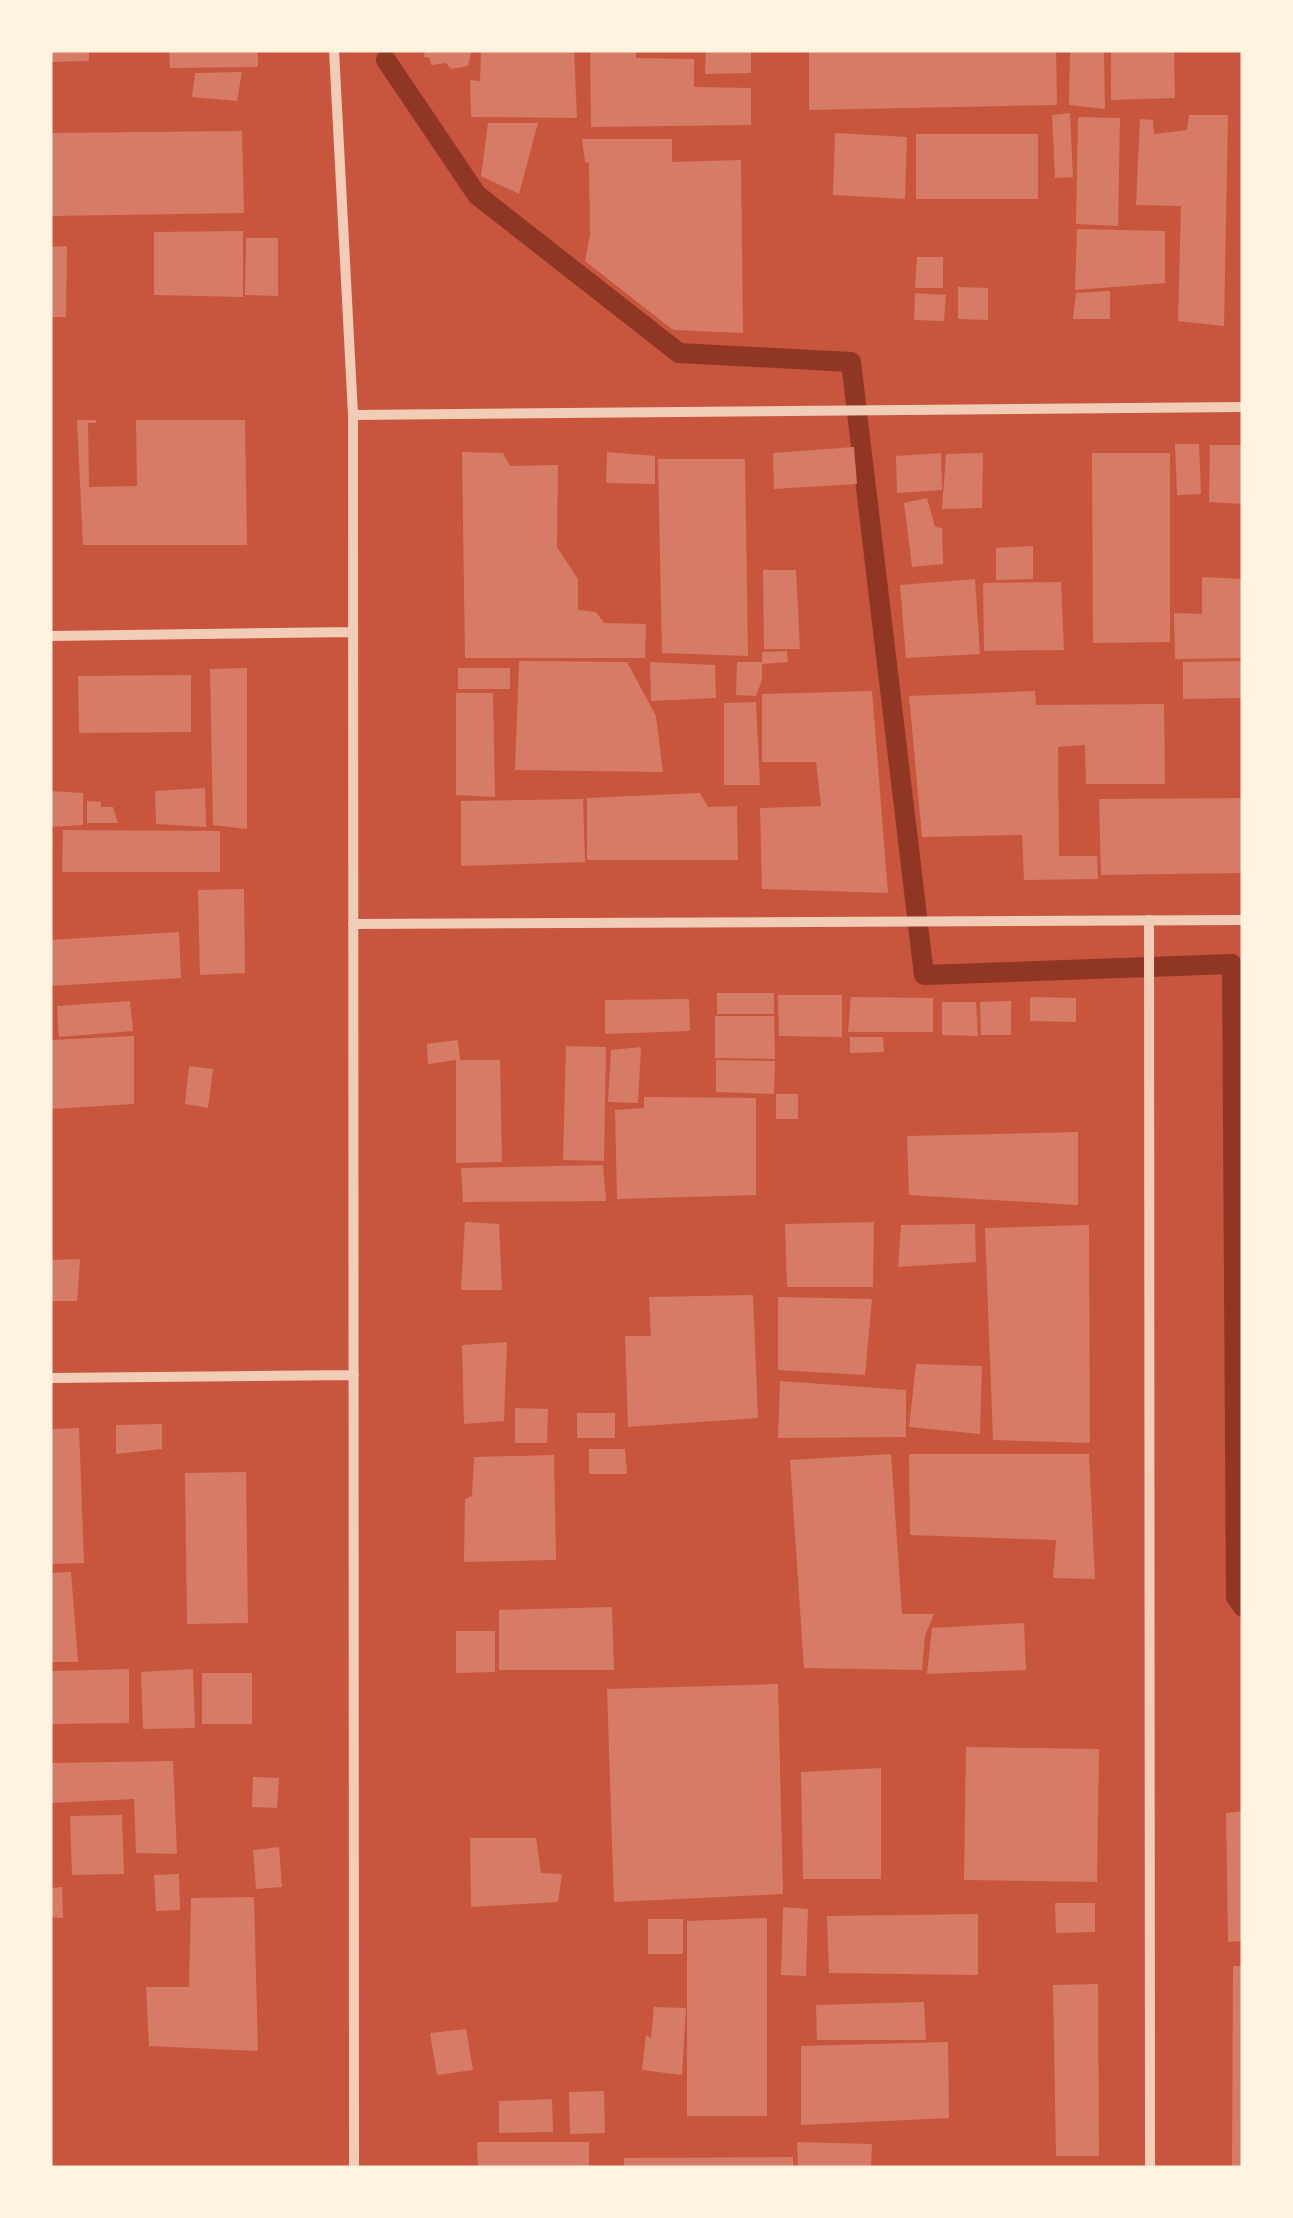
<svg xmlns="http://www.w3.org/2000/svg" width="1293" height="2218" viewBox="0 0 1293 2218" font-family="Figtree,sans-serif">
<rect width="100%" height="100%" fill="#c8553d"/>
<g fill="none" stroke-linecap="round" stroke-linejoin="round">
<path stroke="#8f3625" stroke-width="20" d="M386 60 477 195 679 353 851 362 924 975 1232 964 1236 1597 1243 1607"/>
</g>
<path fill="#d67c66" d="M50 50H89V61L50 62Z
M169 50H258V67L170 68Z
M425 50H472L468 66 451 69 446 63 431 65 430 58 424 57Z
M481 50H574L577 118 471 117 470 80 480 81Z
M590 50H636V58L694 59V87L751 88V125L591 127Z
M706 50H751V73L705 74Z
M809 50H1056L1057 105 809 110Z
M1070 50H1104L1105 109 1069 105Z
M1111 50H1174L1175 98 1111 100Z
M242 72 237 101 192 97 195 73Z
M1070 113 1073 177 1055 178 1052 115Z
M1189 115H1228L1224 326 1178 321 1181 206 1136 205 1140 119 1153 120 1154 134 1187 130Z
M1078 117 1120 118 1118 226 1076 224Z
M488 123H538L519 194 481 176Z
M242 131 244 213 50 216V133Z
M835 133 907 137 905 199 833 195Z
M916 134H1038V199H916Z
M582 139H672V162L741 160 743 333 673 330 585 261 590 234 589 163 585 162Z
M1077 229 1165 231V283L1075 290Z
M243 231V297L154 295V232Z
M246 238H278V296L245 295Z
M67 246 66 317H50V247Z
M917 257H943V288H915Z
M958 287 988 288V320L958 319Z
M1110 291V319H1073L1076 293Z
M915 293 946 295 944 321 914 320Z
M77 420H96V423H88L89 487 137 486 136 420H245L247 545H83Z
M1175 444H1199L1201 494 1177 495Z
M1210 445H1243V504L1209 502Z
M854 447 857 484 774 489 773 453Z
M462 452 503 453 510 466 558 465 557 547 578 579V610L596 612 604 623 646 624 645 658H465Z
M607 452 655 456V484L606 483Z
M941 453 942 490 897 493 896 456Z
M983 453 982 508 942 509 946 454Z
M1092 453H1170V642L1093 643Z
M658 459H745L748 656 662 653Z
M927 498 935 527 942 528 943 564 912 567 904 503Z
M1033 546V579L996 580V548Z
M763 570H796L800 649H764Z
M1202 577 1243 579V658L1175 659 1174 613 1202 614Z
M975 579 980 654 906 658 900 585Z
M1061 582 1064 650 984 651 983 583Z
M787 651 788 662 762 664V680L756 696 736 695 737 662H762V652Z
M519 661 627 662 656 716 663 772 515 770Z
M1243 661V698L1183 699V662Z
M650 662 715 665 716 698 651 701Z
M247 668V829L213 825 210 669Z
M458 668H510V689H458Z
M191 675V732L79 733 78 676Z
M872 691 888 893 762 889 760 808 821 806 816 762H762V694Z
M1035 691 1036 705 1164 704 1165 784H1086L1085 745 1058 747 1059 856H1097L1098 879 1024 880 1022 835 922 837 909 696Z
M456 693H493L495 797 456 795Z
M756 702 760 785H724V703Z
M205 788 206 827 156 824 155 791Z
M50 791 83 793V825L50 827Z
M700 793 708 807 737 806 738 860H587V798Z
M1243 798V873L1101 875 1099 799Z
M583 799 585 862 461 866V801Z
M87 801 101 802V807H113L118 823H87Z
M63 830 220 831V872H62Z
M244 889 245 973 200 975 198 890Z
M179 932 181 978 50 986V940Z
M717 993H774V1014H717Z
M778 995H842V1037L779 1036Z
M851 997 933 998V1032H848Z
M1030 997 1076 998V1022L1030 1021Z
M689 999 690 1031 605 1034V1000Z
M130 1001 133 1031 59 1037 57 1006Z
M1011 1001V1035H981L980 1002Z
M942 1002H976L978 1036 942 1035Z
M715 1016H774L775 1059 715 1058Z
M134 1036V1104L50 1109V1040Z
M850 1037H883L884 1052 850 1053Z
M458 1040 460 1060H500L502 1162 456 1163V1060L428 1064 427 1044Z
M566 1046 606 1047 604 1161 563 1160Z
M641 1047 638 1103 608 1102 611 1050Z
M716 1060 775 1061 774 1094 716 1092Z
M189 1066 213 1069 208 1108 185 1104Z
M776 1094H798V1119H776Z
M644 1097 756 1098V1195L617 1199 615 1110 644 1108Z
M1078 1132V1205L909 1195 907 1136Z
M603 1165 606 1201 463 1202 461 1168Z
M465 1222 499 1224 502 1290H461Z
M874 1222 873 1287H787L785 1224Z
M975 1224 976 1262 898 1267 901 1225Z
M1089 1225 1090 1443 993 1440 985 1228Z
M80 1259 77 1301H50V1260Z
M753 1295 758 1418 628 1427 625 1336H651L649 1297Z
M778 1297 872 1299 865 1375 778 1370Z
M507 1342 504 1421 464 1424 462 1345Z
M916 1364 982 1366 980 1434 909 1427Z
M780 1381 906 1390V1437L778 1438Z
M515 1408 548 1409 547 1443H515Z
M577 1413H615V1438H577Z
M162 1424V1449L116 1454V1425Z
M79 1428 84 1563 50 1564V1429Z
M589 1449H625L627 1474H589Z
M891 1454 902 1614H934L925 1636 922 1670 804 1668 790 1460Z
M909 1454H1089L1095 1579 1053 1578 1056 1540 910 1535Z
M554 1455 556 1560 464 1562 465 1499 472 1496 474 1457Z
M246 1472 248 1623 187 1624 185 1473Z
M71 1572 78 1662H50V1573Z
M612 1607 614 1670H499V1610Z
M1024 1623 1026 1670 927 1674 932 1628Z
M456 1631H495V1672L456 1673Z
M129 1669V1723L50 1724V1671Z
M193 1669 195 1728 143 1729 141 1672Z
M202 1673H252V1724H202Z
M778 1684 783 1894 614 1902 607 1689Z
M966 1747 1099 1749 1097 1882 964 1880Z
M173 1761 177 1854 136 1853 134 1799 50 1803V1763Z
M881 1768V1879H803L801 1772Z
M253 1777 279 1778 277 1808 252 1807Z
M1243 1811V1941L1228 1942 1226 1813Z
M122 1815 124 1874 72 1875 70 1816Z
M470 1838H536L541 1873 562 1874 558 1902 471 1907Z
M279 1847 282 1887 256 1889 253 1850Z
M179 1874 180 1910 156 1911 154 1875Z
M62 1887 63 1918 50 1917V1888Z
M254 1897 258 2051 149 2046 146 1987H189L191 1898Z
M1055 1903H1095V1932L1056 1933Z
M783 1907 808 1909 806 1976 781 1975Z
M978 1914V1975L829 1973 827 1916Z
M767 1918V2116H687V1921Z
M648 1919H683V1954H648Z
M1233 1966H1243V2168H1232Z
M1098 1984 1099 2156H1056L1053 1985Z
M924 2002 926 2040H817L816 2005Z
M654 2007 686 2008 682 2075 642 2070 646 2035 651 2038Z
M466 2029 473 2070 437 2075 430 2033Z
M948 2042 949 2118 801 2125V2046Z
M604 2091 605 2133 570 2134 569 2092Z
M552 2099 553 2132 499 2133V2101Z
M477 2142H589V2168H478Z
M797 2142 872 2144 871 2168H798Z
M793 2157V2168H624V2158Z"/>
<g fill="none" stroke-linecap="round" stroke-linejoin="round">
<path stroke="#f1ccb7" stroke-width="10" d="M334 50 353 415 354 2168
M353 415 1243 407
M50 636 353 632
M1149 920 1150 2168
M353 924 1243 920
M50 1378 354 1375"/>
</g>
<rect width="1293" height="2218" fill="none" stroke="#fff3e0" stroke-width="105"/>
</svg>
